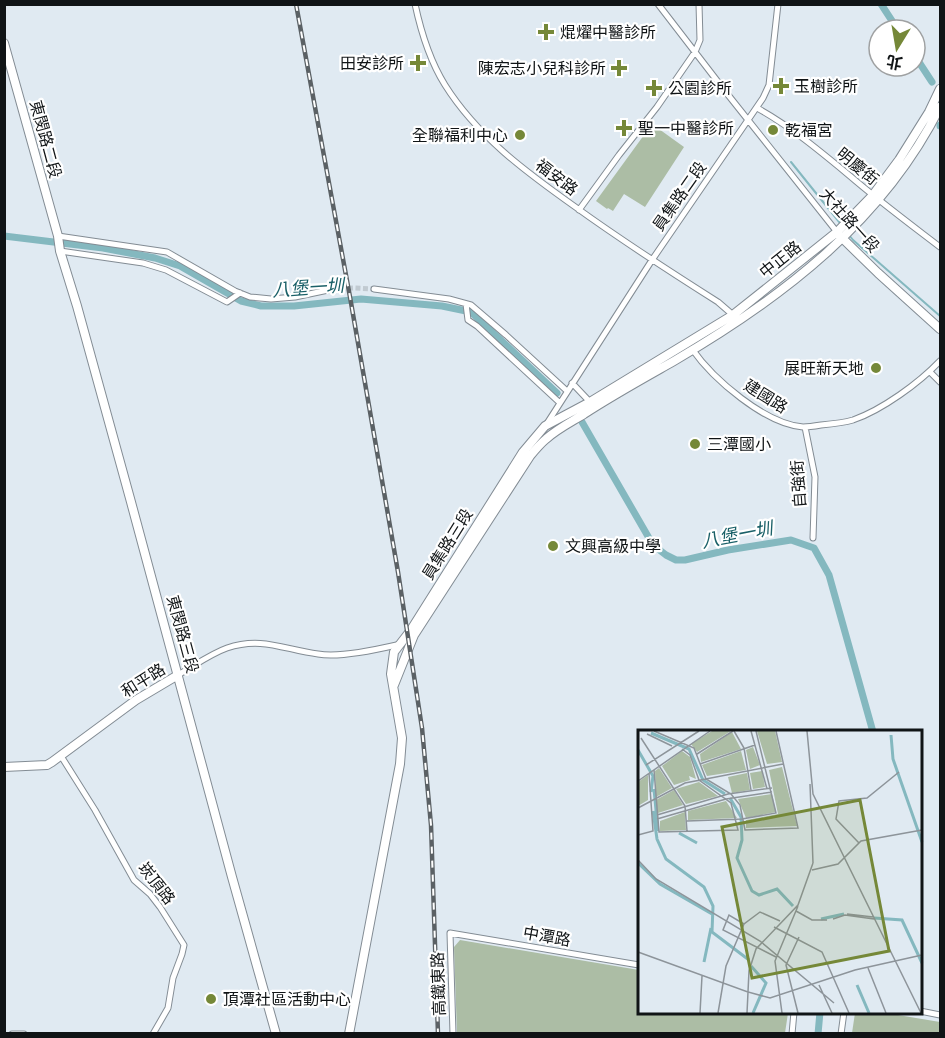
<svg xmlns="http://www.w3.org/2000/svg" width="945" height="1038" viewBox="0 0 945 1038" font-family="'IBM Plex Serif','Noto Sans TC',serif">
<rect width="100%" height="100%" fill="#e0eaf2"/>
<path fill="#acbda5" d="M652 124 684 147 645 207 624 194 613 211 608 208 607 209 596 201Z
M460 940 639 970V1012L788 1013 785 1033H457L454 947Z
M855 1013H886L940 1022V1033H852Z"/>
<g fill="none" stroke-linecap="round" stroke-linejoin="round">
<path stroke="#84b8bf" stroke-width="2" d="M791 162 840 223
M849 235 853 240 940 316"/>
<path stroke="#84b8bf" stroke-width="7" d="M881 4 898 30
M915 56 932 82
M940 125V126
M4 236 103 248 155 258 180 266 241 301 261 306H294L361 299 442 306 471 312 557 393
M582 422 653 545 666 555 676 560H685L728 550 791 540 814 548 829 575 873 732
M818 1034 820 1012"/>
<path stroke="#c1cad1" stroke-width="5" stroke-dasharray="5 2.5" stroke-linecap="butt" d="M333 289 353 288 374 289"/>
<g stroke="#838c94" stroke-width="7">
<path id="street" d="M415 4C421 32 430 61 445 85 477 136 526 172 574 206 621 240 669 271 718 302L733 315
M658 4 725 91 837 232
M757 108C790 126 821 152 850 176 879 201 910 224 940 247
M579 210 619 155 657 107 695 52 700 40 699 4
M58 236 167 252 235 291 250 297 271 299 295 297 333 289
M60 251 143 263 166 270 227 302 240 293
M374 289 449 299 471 305 506 335 567 391
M466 304 468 320 477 326 560 403
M692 349C713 379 765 424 803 427 809 427 815 426 821 425 832 424 843 423 853 420 882 410 919 383 940 361
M930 372 940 382
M572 383 590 402
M546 425 652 260 763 98 769 85 778 4
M805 427 815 477 813 538
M178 675C194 666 210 654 227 648 262 636 285 650 318 654 340 658 379 649 401 644
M61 756 95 810 134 880 150 894 160 907 184 945 182 954 173 978 168 1008 153 1034
M920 1011 940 1015
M12 1034H24
M453 1034 450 933 639 965
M792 1034 794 1012
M841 1034 844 1012"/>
</g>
<g stroke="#838c94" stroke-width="10">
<path id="secondary" d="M4 43 58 236 60 251 77 306 131 502 232 877 276 1034
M839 235 878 273 940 329
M394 685 414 635 530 456C535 450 540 444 546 439 557 429 571 422 584 414 613 395 644 378 674 361 782 298 883 221 940 107
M4 767 47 765 52 762 136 700 178 675
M349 1034 400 764 402 738 391 674 394 652 411 630 523 452 545 426 590 402 733 315 837 232 873 195 899 160 929 112 940 89"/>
</g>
<use href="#street" stroke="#fff" stroke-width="5"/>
<use href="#secondary" stroke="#fff" stroke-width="8"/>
<g stroke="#5b6165" stroke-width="4.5">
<path id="rail" d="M296 4 350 297 398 572 422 728 431 825 438 1034"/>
</g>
<use href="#rail" stroke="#fff" stroke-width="2" stroke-dasharray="7" stroke-linecap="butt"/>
</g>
<g fill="#758838" stroke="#fff" stroke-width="2">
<path d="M543 23h6v6h6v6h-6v6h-6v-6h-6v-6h6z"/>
<path d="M415 54h6v6h6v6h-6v6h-6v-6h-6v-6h6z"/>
<path d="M616 59h6v6h6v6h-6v6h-6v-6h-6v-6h6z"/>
<path d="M778 77h6v6h6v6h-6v6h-6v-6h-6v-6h6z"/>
<path d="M651 79h6v6h6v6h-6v6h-6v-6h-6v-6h6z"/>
<path d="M621 119h6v6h6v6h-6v6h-6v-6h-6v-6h6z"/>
<circle cx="773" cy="130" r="6"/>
<circle cx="520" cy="135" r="6"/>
<circle cx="876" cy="368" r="6"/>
<circle cx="695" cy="444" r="6"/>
<circle cx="553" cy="546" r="6"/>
<circle cx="211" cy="999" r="6"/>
</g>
<g text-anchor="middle" stroke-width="4.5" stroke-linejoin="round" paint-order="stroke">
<g font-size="16" fill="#101416" stroke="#fff" text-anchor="start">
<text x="560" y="38">焜燿中醫診所</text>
<text x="404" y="69" text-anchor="end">田安診所</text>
<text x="606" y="74" text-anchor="end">陳宏志小兒科診所</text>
<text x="794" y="92">玉樹診所</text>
<text x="668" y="94">公園診所</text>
<text x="638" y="134">聖一中醫診所</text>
<text x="785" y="136">乾福宮</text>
<text x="508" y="141" text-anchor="end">全聯福利中心</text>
<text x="864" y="374" text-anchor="end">展旺新天地</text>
<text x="707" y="450">三潭國小</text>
<text x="565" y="552">文興高級中學</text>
<text x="223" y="1005">頂潭社區活動中心</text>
</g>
<g font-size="16" fill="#101416" stroke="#fff">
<text transform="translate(46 139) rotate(75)" y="6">東閔路二段</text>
<text transform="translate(858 166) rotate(39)" y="6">明慶街</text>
<text transform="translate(557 177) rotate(37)" y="6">福安路</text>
<text transform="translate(679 196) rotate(-55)" y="6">員集路二段</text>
<text transform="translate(850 220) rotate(48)" y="6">大社路一段</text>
<text transform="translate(780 259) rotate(-39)" y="6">中正路</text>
<text transform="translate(766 396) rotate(32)" y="6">建國路</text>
<text transform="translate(798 484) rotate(-94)" y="6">自強街</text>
<text transform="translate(447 544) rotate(-58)" y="6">員集路三段</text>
<text transform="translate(183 634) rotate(75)" y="6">東閔路三段</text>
<text transform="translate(143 680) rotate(-32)" y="6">和平路</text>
<text transform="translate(157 883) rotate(52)" y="6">崁頂路</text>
<text transform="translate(547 936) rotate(10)" y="6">中潭路</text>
<text transform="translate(438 984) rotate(-92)" y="6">高鐵東路</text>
</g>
<g font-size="18" font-style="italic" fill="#1a6068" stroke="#fff">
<text transform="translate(308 288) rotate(-4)" y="6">八堡一圳</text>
<text transform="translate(737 535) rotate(-11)" y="6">八堡一圳</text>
</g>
</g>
<g transform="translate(638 730)">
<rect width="284" height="284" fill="#e0eaf2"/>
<path d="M74 1H93L59 22 53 14ZM119 1H137L144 32 129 34ZM94 2 103 19 63 32 62 24ZM115 17 122 35 112 39 108 20ZM44 21 52 27 58 49 51 46 52 50 36 55 24 36ZM103 21 108 40 69 46 64 35ZM144 37 159 96 108 98V90L140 84 131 40ZM21 38 34 58 18 67 17 41ZM124 41 127 57 115 59 112 43ZM109 43 112 60 94 63 90 47ZM10 45V70L0 76V52ZM61 52 80 66 48 74 38 59ZM36 60 45 75 20 83 18 70ZM134 64 138 82 108 88 100 69ZM88 71 99 88 50 90V81ZM47 82 48 100 22 101V91Z" fill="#acbda5"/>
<path fill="none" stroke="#84b8bf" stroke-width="3" d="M13 3 51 19 65 50 87 64M253 5 255 29 284 112M0 20 15 46 13 62M16 59 20 101M92 68 103 87 104 110 99 128 114 161 121 165 139 159 155 176M15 81 19 109 28 129 66 157 75 176 74 202 111 230M41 103 59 113M0 133 22 154 74 184M236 188 264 190 284 233M183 189 206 184M66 232 73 198M113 236 128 253 115 283M219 255 231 283"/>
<path fill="none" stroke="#8d949a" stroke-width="1.5" d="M16 1 56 18 68 49 93 64 102 75 107 100 160 98 138 1M96 1 106 18 113 60M113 1 129 59M169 1 175 64 283 283M9 4 34 16M3 8 47 76 49 101M59 24 95 1M62 34 117 15M8 35 61 1M16 40 21 102 100 100 93 73 61 50 52 25 44 19M0 51 72 1M172 54 175 133M0 78 47 53 145 34M19 85 90 64 134 58M19 89 88 69 134 62M49 91 104 89 138 83 118 1M0 105 15 101 11 43M221 113 198 89 201 71 229 68 261 42M0 130 18 149 122 211 196 273M175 133 160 175 118 219 111 241 110 262 132 268 217 240 284 225M174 140 200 134 223 111 284 100M158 181 174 190H189M209 184 235 187M195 189 207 185 236 189M106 194 91 185 85 200 138 227M136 197 184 222 211 283M0 222 110 262 109 283M230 238 248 283M181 255 194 283M62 283 64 246M80 283 88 236 106 194 122 182 142 191M144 283 137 231 160 176M160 283 148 235 161 207"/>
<path fill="#758838" fill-opacity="0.15" stroke="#758838" stroke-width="3" d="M222 70 251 221 114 248 84 97Z"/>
<rect width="284" height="284" fill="none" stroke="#101416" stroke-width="3"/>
</g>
<rect width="945" height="1038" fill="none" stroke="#101416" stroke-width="12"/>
<g transform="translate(897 48) rotate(191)"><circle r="28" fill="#ffffff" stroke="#9fa1a2" stroke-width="1.5"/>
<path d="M0-4.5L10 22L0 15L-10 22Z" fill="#758838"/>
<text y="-9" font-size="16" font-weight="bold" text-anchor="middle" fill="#101416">北</text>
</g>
</svg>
